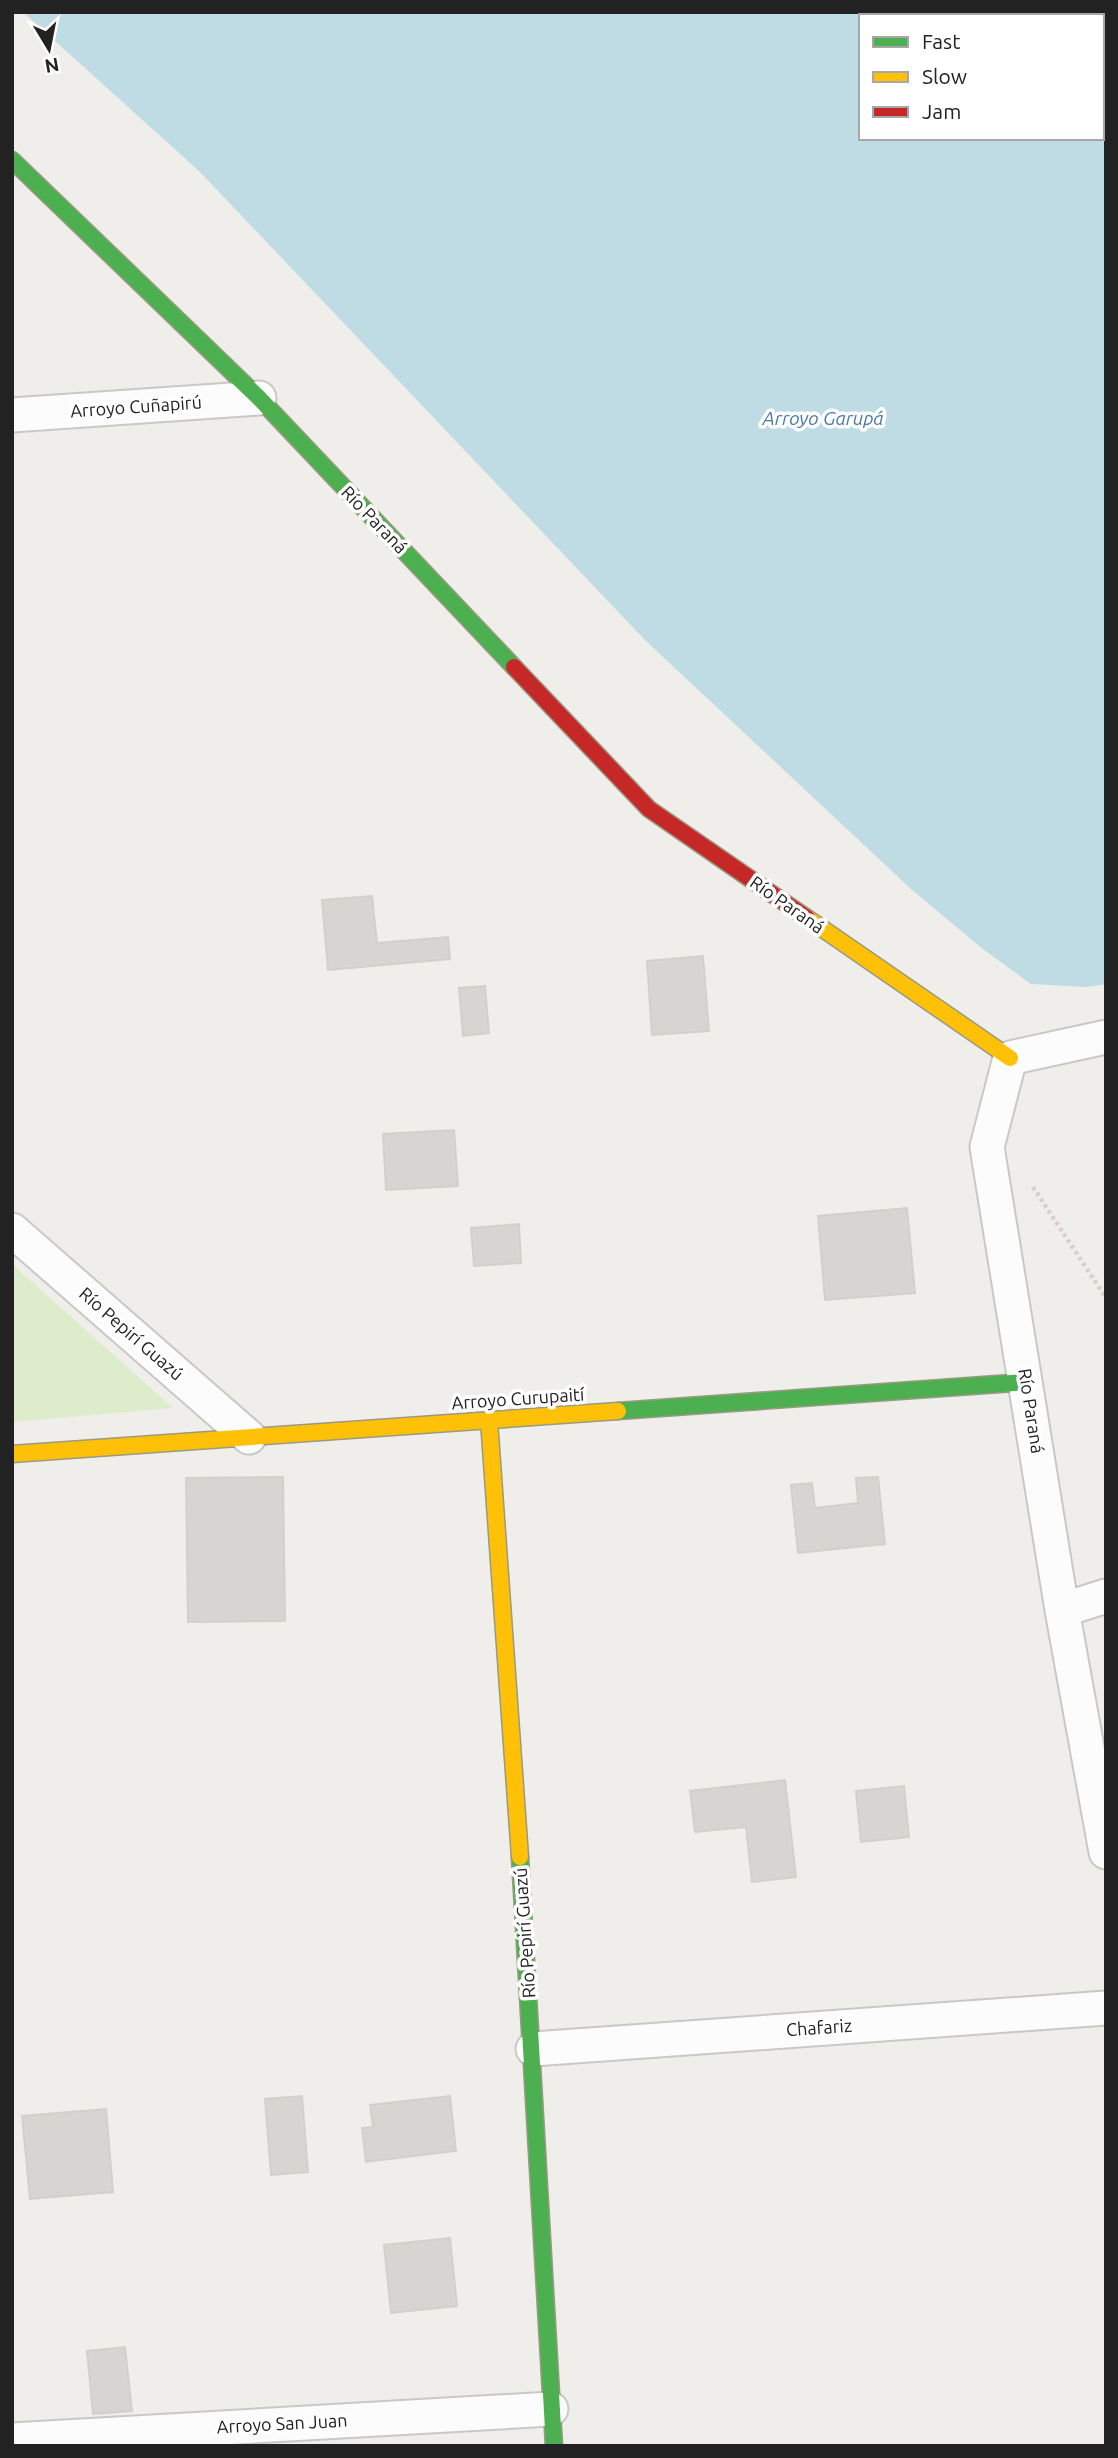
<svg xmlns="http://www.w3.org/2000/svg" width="1118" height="2458" viewBox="0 0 1118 2458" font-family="Ubuntu,sans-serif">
<rect width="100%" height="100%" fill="#f0eeeb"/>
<path fill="#ddeccb" d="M12 1264 173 1408 12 1422Z"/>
<path fill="#bfdbe3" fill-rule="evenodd" d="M23 12H1106V984L1087 987 1031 984 984 950 911 889 645 640 200 172ZM861 16H1102V138H861Z"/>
<path fill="#d7d4d2" stroke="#d3d0cc" stroke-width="2" d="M372 896 377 943 448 937 450 959 328 970 322 900Z
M703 956 709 1031 652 1035 647 961Z
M485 986 489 1033 463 1036 459 988Z
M454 1130 458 1186 386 1190 383 1134Z
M907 1208 915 1293 825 1300 818 1216Z
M519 1224 521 1263 474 1266 471 1228Z
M283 1477 285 1621 188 1622 186 1478Z
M878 1477 885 1544 798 1553 791 1485 812 1483 815 1508 858 1503 856 1478Z
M785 1780 796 1877 752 1882 746 1827 695 1832 690 1791Z
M904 1786 909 1837 861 1842 856 1791Z
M302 2096 308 2172 271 2175 265 2099Z
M450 2096 456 2151 366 2162 362 2128 373 2127 370 2105Z
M106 2109 113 2192 30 2199 22 2116Z
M450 2238 457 2306 391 2313 384 2245Z
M125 2347 132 2411 93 2414 87 2351Z"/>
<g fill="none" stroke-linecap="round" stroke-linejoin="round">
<g stroke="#c9c8c7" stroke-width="37">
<path id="street" d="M12 415 259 398
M1106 1037 1010 1058 987 1147 1062 1610 1106 1852
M12 1230 249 1437
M1062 1610 1106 1596
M533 2049 1106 2008
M12 2440 551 2409"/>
</g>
<g stroke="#999a82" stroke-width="19">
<path id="fast" d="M12 160 259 398 514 667
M618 1411 1027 1382
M520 1857 554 2446"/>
</g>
<g stroke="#999a82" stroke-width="19">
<path id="slow" d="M807 918 1010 1058
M489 1420 520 1857
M12 1454 618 1411"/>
</g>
<g stroke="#999a82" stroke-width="19">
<path id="jam" d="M514 667 649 809 807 918"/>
</g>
<path stroke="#dccecd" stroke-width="4.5" stroke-dasharray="3.5 3.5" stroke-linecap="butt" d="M1033 1187 1106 1298"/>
<use href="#street" stroke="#fdfcfc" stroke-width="33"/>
<use href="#fast" stroke="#4caf50" stroke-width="16"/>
<use href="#slow" stroke="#ffc107" stroke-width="16"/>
<use href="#jam" stroke="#c62828" stroke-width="16"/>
</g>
<g text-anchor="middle" stroke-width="7" stroke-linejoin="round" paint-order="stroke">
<g font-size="18" fill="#222" stroke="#fff">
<text transform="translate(136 407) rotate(-4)" y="6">Arroyo Cuñapirú</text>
<text transform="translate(374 520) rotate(46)" y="6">Río Paraná</text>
<text transform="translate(787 905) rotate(35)" y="6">Río Paraná</text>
<text transform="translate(131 1334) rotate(41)" y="6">Río Pepirí Guazú</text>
<text transform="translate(518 1399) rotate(-4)" y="6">Arroyo Curupaití</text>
<text transform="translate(1031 1411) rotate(81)" y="6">Río Paraná</text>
<text transform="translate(525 1933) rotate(-94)" y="6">Río Pepirí Guazú</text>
<text transform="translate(819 2028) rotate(-4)" y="6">Chafariz</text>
<text transform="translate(282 2424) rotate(-3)" y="6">Arroyo San Juan</text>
</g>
<g font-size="19" font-style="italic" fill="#4a7aab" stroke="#fff">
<text x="823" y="425">Arroyo Garupá</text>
</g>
</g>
<rect width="1118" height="2458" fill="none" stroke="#222222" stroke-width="28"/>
<rect x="859" y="14" width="245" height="126" fill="#ffffff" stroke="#a7a7a7" stroke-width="2"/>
<rect x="873" y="37" width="35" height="10" fill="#4caf50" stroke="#a7a7a7" stroke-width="2"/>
<text x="922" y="49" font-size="21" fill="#222222">Fast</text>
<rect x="873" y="72" width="35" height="10" fill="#ffc107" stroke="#a7a7a7" stroke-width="2"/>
<text x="922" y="84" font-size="21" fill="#222222">Slow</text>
<rect x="873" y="107" width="35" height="10" fill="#c62828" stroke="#a7a7a7" stroke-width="2"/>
<text x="922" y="119" font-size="21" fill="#222222">Jam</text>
<g transform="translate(49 49) rotate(170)" stroke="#ffffff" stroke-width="5" paint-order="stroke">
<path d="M0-5L12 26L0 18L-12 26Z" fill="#222222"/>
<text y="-10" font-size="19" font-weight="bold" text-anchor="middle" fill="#222222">N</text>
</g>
</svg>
